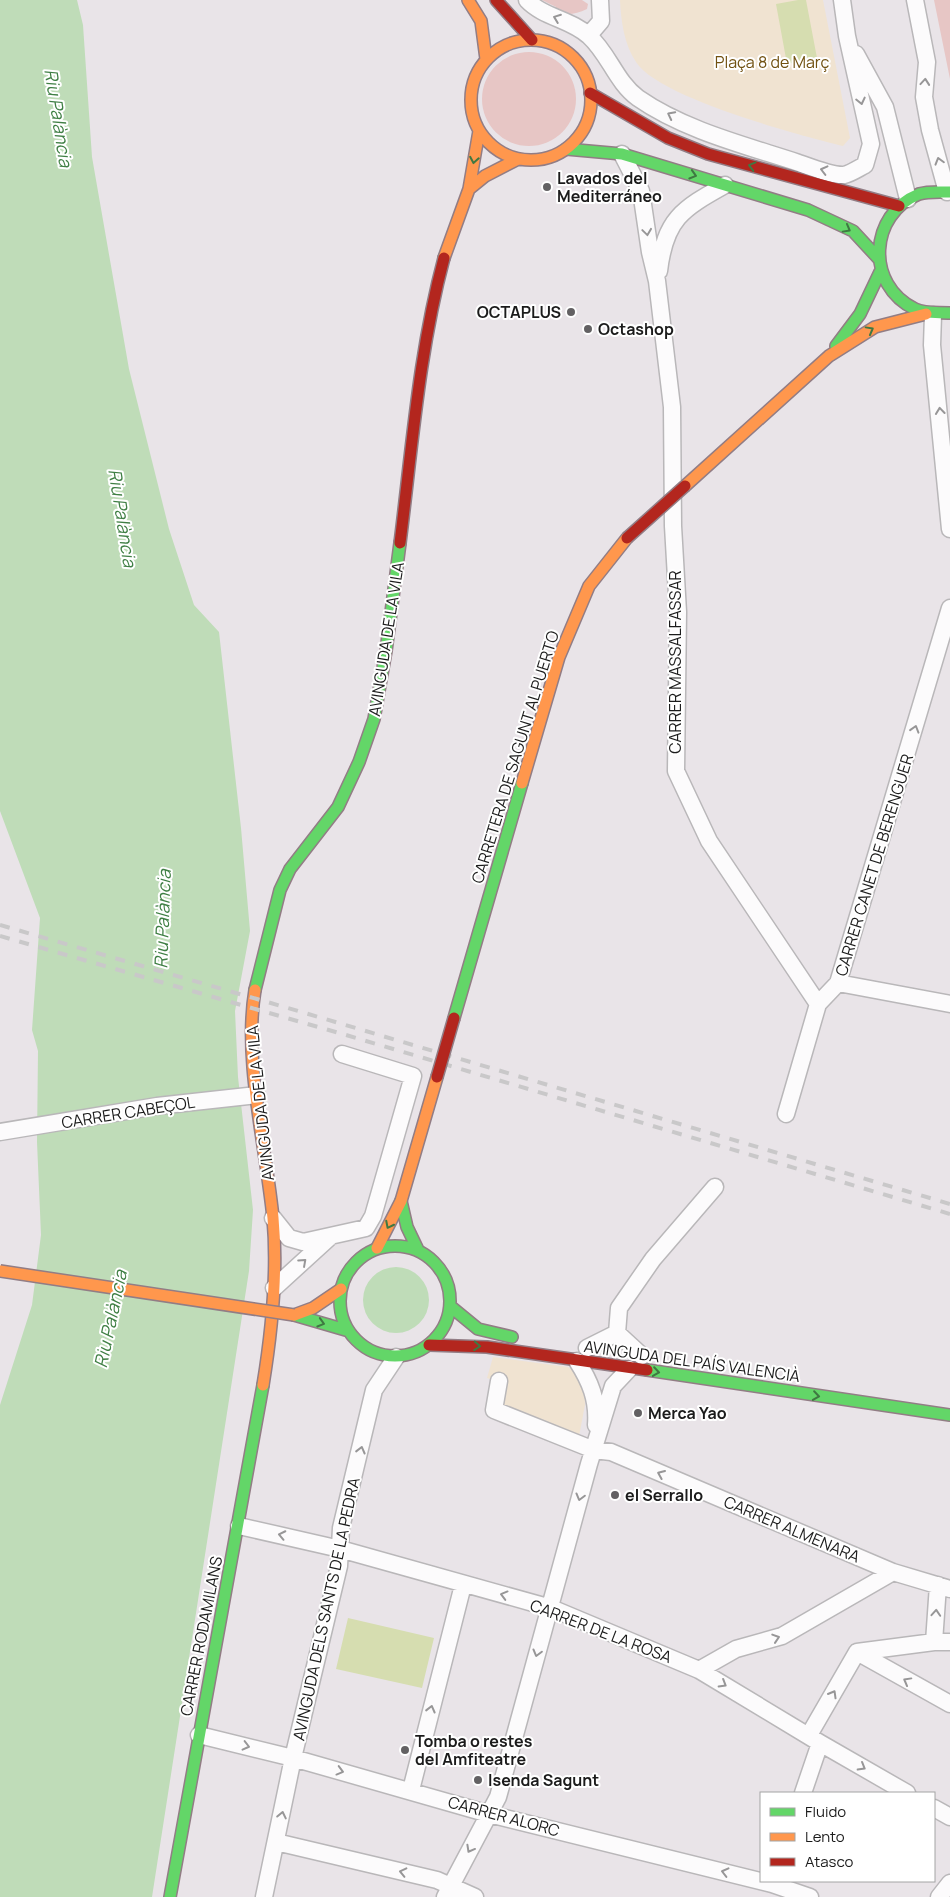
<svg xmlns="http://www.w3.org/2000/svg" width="950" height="1897" viewBox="0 0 950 1897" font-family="Manrope,sans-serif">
<rect width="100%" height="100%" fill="#e9e4e8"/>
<path fill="#e7c6c5" d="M542 0H582L588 4 587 9C575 15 566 15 553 12L556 7Z
M934 0H950V79Z
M482 99a47 47 0 1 1 94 0a47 47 0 1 1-94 0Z"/>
<path fill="#f0e3d1" d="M620 0H823L850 138 843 146C799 135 659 98 636 62 624 44 621 21 620 0Z
M493 1357 568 1367 584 1380 585 1405 579 1436 501 1408 499 1382 487 1378Z"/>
<path fill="#d6ddb0" d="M798 0H806L817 58 787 64 776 4Z
M348 1618 434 1638 422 1688 336 1669Z"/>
<path fill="#bfdcb8" d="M0 0H77L83 25 92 157 129 369 169 529 194 605 219 632 241 828 250 931 235 1011 238 1077 253 1210 249 1271 152 1897H0V1405L32 1305 41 1235 37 1142 38 1051 32 1030 40 918 0 811Z
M363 1300a33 33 0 1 1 66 0a33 33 0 1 1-66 0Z"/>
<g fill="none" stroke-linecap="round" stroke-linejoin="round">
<g stroke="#b9b7b9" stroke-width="19">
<path id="street" d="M527 0C544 18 571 19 589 36 609 54 616 82 638 98 684 130 744 145 796 162 808 166 832 176 844 175 850 174 859 168 865 165L871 144 847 36 842 0
M915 0 927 62 924 97 930 130 947 192
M589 35 601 21 600 0
M856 54 885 107 908 199
M622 154 641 191 650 252 657 281 672 407 673 526 678 612 676 771 709 841 818 1004
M659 271C665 219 682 209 725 185
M933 315 932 345 950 529
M838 983 950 1004
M786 1114 818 1004 838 983 950 608
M0 1132 157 1106 257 1095
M273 1218 289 1238 303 1242 366 1228 373 1216 413 1076 342 1054
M274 1288 331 1236
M617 1333 619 1308 653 1259 715 1187
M617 1333 642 1356
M587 1348 617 1333
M577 1361C590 1381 598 1400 596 1425
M499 1381 494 1410 594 1450 611 1452 893 1572 950 1589
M239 1526 340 1549 551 1608 699 1670 820 1743 907 1793
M934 1642 938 1585
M857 1652 950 1704
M857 1652 934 1642H950
M699 1670 736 1649 782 1636 893 1572
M199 1735 293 1758 489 1814 772 1884 810 1897
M809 1735 857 1652
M411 1790 463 1585
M803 1793 820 1743
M934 1808 950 1817
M276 1842 437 1880 475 1897
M264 1897 293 1758 339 1566 341 1528 374 1390 396 1357
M445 1897 498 1797 589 1464 613 1386 629 1369
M939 1897 950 1883"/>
</g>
<g stroke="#927d85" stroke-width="14">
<path id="fast" d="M566 149 622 154 808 210 853 231 878 258
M950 192C941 192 928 191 919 194 869 214 865 285 915 309 925 314 940 312 950 313
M836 346 860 314 880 272
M255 990 280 890 290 869 338 807 359 762 374 719 386 651 400 543
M454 1018 522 783
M401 1201 407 1227 418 1250
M340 1301a55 55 0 1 1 110 0a55 55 0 1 1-110 0Z
M450 1306 478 1329 512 1337
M294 1315 349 1331
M647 1370 950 1415
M170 1897 263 1385"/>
</g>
<g stroke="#927d85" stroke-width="14">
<path id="slow" d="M468 0 481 21 486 59
M471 100a60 60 0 1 1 120 0a60 60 0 1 1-120 0Z
M469 189 485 176 518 159
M444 258 469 189 479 131
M685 486 829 356 875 327 926 314
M522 783 559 657 589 586 627 538
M255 990C243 1060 266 1146 273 1218 278 1273 272 1330 263 1385
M377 1248 401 1201 437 1077
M294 1315 313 1308 341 1289"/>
</g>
<g stroke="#927d85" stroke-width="14">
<path id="jam" d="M496 0 532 40
M590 93 668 138 708 154 899 206
M400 543C412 448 419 351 444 258
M429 1345 487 1347 647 1370"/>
</g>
<use href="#street" stroke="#fcfbfc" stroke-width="16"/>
<use href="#fast" stroke="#63d668" stroke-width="11"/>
<use href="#slow" stroke="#ff974d" stroke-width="11"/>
<use href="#jam" stroke="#b3261e" stroke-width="11"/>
<path stroke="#c9c8c9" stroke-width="4" stroke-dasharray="10 10" stroke-linecap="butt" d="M0 925 288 1008 950 1204
M0 936 346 1035 950 1214"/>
<g stroke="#927d85" stroke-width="14" stroke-linecap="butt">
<path id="slow-bridge" d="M0 1271 294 1315"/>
</g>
<g stroke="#927d85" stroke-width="14" stroke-linecap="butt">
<path id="jam-bridge" d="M627 538 685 486
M437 1077 454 1018"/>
</g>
<use href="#slow-bridge" stroke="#ff974d" stroke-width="11"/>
<use href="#jam-bridge" stroke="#b3261e" stroke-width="11"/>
</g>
<defs><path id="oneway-chevron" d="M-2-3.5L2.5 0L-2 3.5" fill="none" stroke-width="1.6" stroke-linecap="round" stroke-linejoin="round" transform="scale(1.25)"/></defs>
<g stroke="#979697">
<use href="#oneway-chevron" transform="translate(557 18) rotate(-159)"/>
<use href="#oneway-chevron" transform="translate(925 82) rotate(-85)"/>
<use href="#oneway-chevron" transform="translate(861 101) rotate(77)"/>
<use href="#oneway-chevron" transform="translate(671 115) rotate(-153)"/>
<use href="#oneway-chevron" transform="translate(939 161) rotate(-106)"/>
<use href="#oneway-chevron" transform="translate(824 170) rotate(-166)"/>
<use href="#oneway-chevron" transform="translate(647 232) rotate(82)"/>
<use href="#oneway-chevron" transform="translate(940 411) rotate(-96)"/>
<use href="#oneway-chevron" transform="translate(915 729) rotate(-73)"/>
<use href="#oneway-chevron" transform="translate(303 1262) rotate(-42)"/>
<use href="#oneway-chevron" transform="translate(361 1450) rotate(-76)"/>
<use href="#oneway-chevron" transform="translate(661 1474) rotate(-157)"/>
<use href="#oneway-chevron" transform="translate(580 1497) rotate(105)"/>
<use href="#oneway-chevron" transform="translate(282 1535) rotate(-168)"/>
<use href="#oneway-chevron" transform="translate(504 1595) rotate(-165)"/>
<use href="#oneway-chevron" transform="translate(936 1613) rotate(-86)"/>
<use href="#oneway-chevron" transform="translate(776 1638) rotate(-18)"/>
<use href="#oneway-chevron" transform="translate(537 1653) rotate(105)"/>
<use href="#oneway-chevron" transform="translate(907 1681) rotate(-151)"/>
<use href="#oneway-chevron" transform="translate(723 1684) rotate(31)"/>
<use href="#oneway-chevron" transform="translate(833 1694) rotate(-60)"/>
<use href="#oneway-chevron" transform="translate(431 1709) rotate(-76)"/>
<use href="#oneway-chevron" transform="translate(246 1746) rotate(14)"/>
<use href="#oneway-chevron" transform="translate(862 1767) rotate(30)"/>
<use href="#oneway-chevron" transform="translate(340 1771) rotate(15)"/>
<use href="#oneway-chevron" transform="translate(282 1815) rotate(-78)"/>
<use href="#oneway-chevron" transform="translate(470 1849) rotate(119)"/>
<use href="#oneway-chevron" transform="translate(403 1872) rotate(-167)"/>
<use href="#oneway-chevron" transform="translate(725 1872) rotate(-166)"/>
</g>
<g stroke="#3f7842">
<use href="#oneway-chevron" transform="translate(474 160) rotate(100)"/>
<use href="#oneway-chevron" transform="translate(752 166) rotate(-165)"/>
<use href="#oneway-chevron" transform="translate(693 175) rotate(17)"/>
<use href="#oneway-chevron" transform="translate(847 229) rotate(29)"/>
<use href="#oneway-chevron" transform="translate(870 330) rotate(-29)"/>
<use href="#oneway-chevron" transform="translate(389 1225) rotate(117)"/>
<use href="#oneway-chevron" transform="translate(321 1323) rotate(17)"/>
<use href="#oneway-chevron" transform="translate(477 1346) rotate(4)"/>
<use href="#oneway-chevron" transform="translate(656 1372) rotate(8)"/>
<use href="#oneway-chevron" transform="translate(816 1396) rotate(8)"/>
</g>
<g fill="#636163" stroke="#fff" stroke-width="2">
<circle cx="547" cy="187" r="5"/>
<circle cx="571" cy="312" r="5"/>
<circle cx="588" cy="329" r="5"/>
<circle cx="638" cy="1413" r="5"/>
<circle cx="615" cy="1495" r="5"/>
<circle cx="405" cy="1750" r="5"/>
<circle cx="478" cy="1780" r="5"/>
</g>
<g text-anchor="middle" stroke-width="4" stroke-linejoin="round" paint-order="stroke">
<g font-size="16" fill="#715111" stroke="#fff">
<text x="772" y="68">Plaça 8 de Març</text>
</g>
<g font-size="16" font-weight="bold" fill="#1b1b1b" stroke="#fff" text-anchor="start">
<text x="557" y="184">Lavados del<tspan x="557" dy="18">Mediterráneo</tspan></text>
<text x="561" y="318" text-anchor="end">OCTAPLUS</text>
<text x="598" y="335">Octashop</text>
<text x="648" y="1419">Merca Yao</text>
<text x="625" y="1501">el Serrallo</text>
<text x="415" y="1747">Tomba o restes<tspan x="415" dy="18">del Amfiteatre</tspan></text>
<text x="488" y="1786">Isenda Sagunt</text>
</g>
<g font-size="16" fill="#1b1b1b" stroke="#fff">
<text transform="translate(386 639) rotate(-81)" y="6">AVINGUDA DE LA VILA</text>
<text transform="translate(675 662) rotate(-90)" y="6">CARRER MASSALFASSAR</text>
<text transform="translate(515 757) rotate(-73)" y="6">CARRETERA DE SAGUNT AL PUERTO</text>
<text transform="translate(874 865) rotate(-73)" y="6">CARRER CANET DE BERENGUER</text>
<text transform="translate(260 1103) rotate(-96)" y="6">AVINGUDA DE LA VILA</text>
<text transform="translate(128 1112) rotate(-9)" y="6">CARRER CABEÇOL</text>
<text transform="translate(692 1361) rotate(8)" y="6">AVINGUDA DEL PAÍS VALENCIÀ</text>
<text transform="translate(792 1529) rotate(23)" y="6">CARRER ALMENARA</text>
<text transform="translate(326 1609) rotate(-78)" y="6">AVINGUDA DELS SANTS DE LA PEDRA</text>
<text transform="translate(601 1631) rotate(21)" y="6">CARRER DE LA ROSA</text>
<text transform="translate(201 1636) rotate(-79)" y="6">CARRER RODAMILANS</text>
<text transform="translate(504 1816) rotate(15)" y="6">CARRER ALORC</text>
</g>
<g font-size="18" font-style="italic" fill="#3f7f44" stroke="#fff">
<text transform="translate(58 118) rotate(81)" y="6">Riu Palància</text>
<text transform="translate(122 518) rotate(81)" y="6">Riu Palància</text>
<text transform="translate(163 919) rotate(-88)" y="6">Riu Palància</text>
<text transform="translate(111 1319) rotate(-78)" y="6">Riu Palància</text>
</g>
</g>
<rect x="760" y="1792" width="175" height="90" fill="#ffffff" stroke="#a4a4a4"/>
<rect x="770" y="1808" width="25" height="8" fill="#63d668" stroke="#a4a4a4"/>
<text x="805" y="1817" font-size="15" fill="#1b1b1b">Fluido</text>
<rect x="770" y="1833" width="25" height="8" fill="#ff974d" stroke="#a4a4a4"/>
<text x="805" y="1842" font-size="15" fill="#1b1b1b">Lento</text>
<rect x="770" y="1858" width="25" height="8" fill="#b3261e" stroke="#a4a4a4"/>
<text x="805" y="1867" font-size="15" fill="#1b1b1b">Atasco</text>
</svg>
